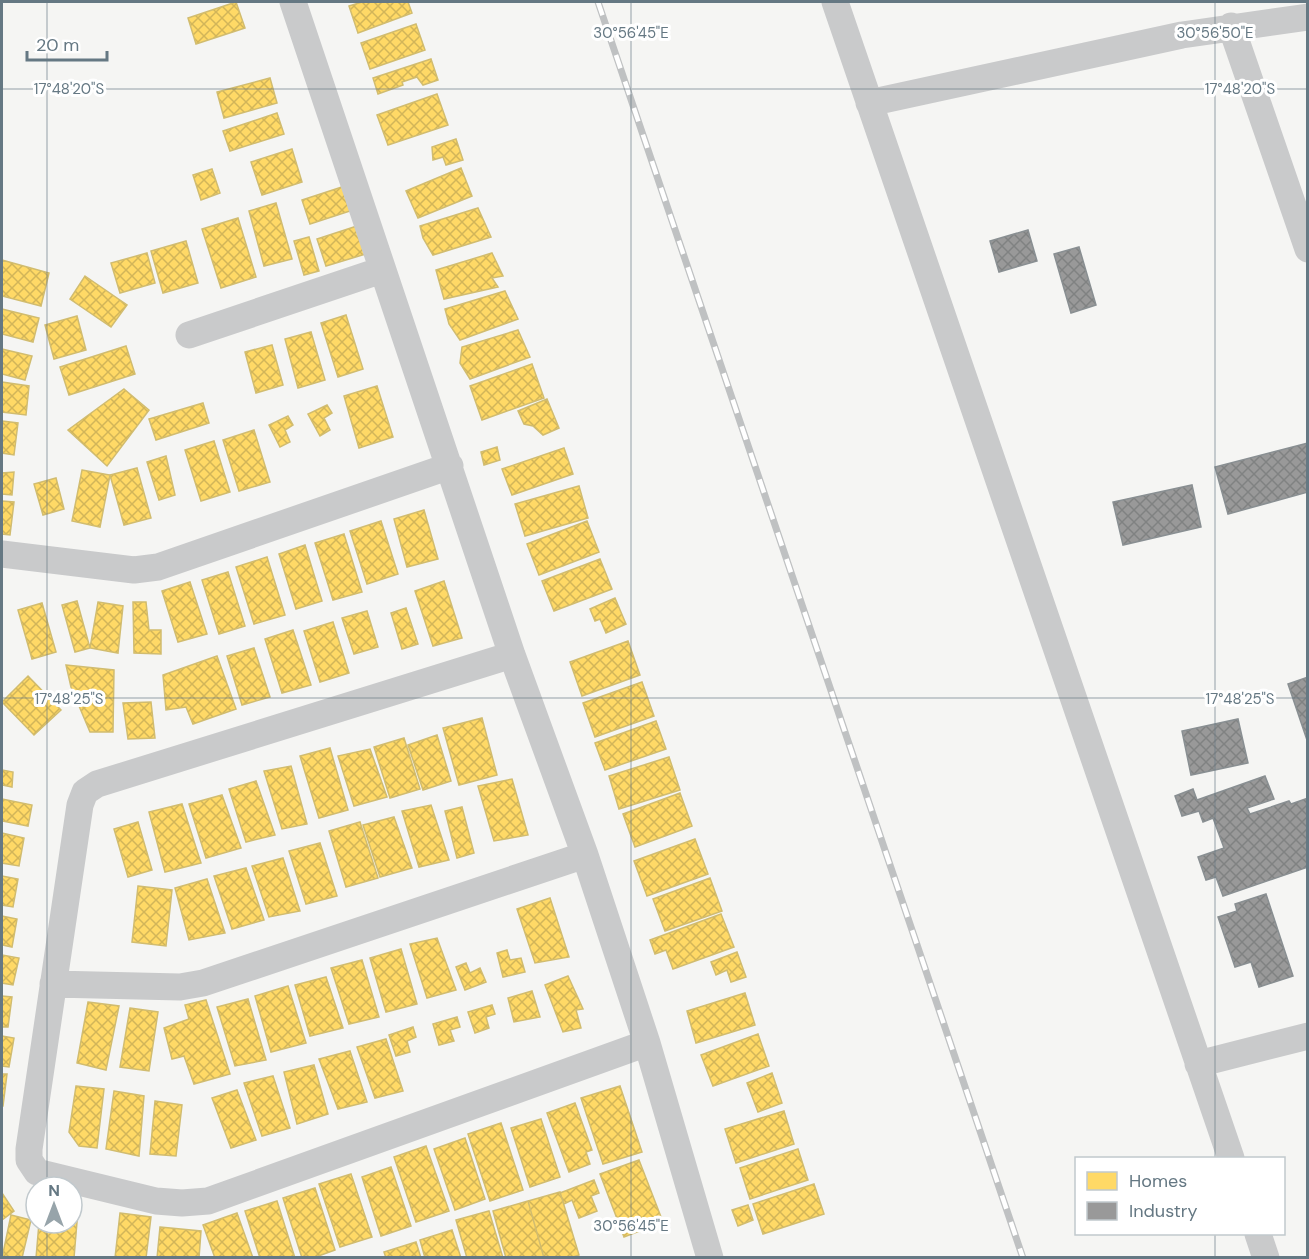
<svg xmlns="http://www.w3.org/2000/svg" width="1309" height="1259" viewBox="0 0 1309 1259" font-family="'DM Sans',sans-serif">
<defs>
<pattern id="homes-cross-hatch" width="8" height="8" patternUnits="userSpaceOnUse" patternTransform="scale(1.5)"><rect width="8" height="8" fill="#ffd966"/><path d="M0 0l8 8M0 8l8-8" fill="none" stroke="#d2b559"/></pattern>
<pattern id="industry-cross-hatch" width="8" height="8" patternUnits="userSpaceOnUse" patternTransform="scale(1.5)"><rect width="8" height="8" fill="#999"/><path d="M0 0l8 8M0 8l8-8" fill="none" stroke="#808282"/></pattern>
</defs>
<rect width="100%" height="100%" fill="#f5f5f3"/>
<path fill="url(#homes-cross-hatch)" stroke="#d1bc6f" stroke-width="1.5" d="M236 2 245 28 196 44 188 18Z
M362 2H408L412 13 358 33 349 6Z
M416 24 425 50 370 69 361 43Z
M431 59 438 80 423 85 417 77 402 82 403 85 378 94 373 78Z
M270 78 277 103 224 118 217 92Z
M437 94 448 125 388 145 377 115Z
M277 113 284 134 230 151 223 131Z
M456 139 463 160 446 165 443 157 433 160 432 147Z
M292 149 302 182 262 195 251 162Z
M461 168 472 196 418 218 406 191Z
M212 169 220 193 201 200 193 175Z
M348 185 356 209 310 224 302 200Z
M276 203 292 259 264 266 249 211Z
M478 208 491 237 433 255 423 238 420 226Z
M238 218 256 277 221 288 202 229Z
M360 225 369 253 326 266 317 239Z
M309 237 319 271 304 275 294 241Z
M186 241 198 283 163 293 151 251Z
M147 253 155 283 120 293 111 263Z
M492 253 503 276 492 278 498 287 444 299 436 270Z
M2 260 49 273 41 306 2 296Z
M85 276 127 305 111 327 70 299Z
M505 291 518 319 460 340 449 324 445 309Z
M2 309 39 318 33 342 2 334Z
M346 315 363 369 338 377 321 323Z
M77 316 86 350 54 359 45 325Z
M518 330 530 357 470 379 460 363 462 347Z
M311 332 325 380 298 388 285 339Z
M272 345 283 385 256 393 245 352Z
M126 346 135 374 69 395 60 367Z
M2 349 32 356 25 380 2 374Z
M532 364 544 398 482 420 470 386Z
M2 382 29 386 26 415 2 412Z
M377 386 393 437 359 448 344 396Z
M124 389 149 410 107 466 68 430Z
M547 399 559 428 543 435 533 426 524 424 518 411Z
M203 403 209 423 156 440 149 419Z
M327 405 332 413 324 418 330 430 320 436 308 414Z
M288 416 293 425 285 430 290 442 280 447 269 425Z
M2 421 18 423 14 455 2 453Z
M254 430 270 482 239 491 223 440Z
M214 441 230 492 201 501 185 450Z
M497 447 500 460 484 465 481 452Z
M564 448 573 474 512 495 502 469Z
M166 456 175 495 159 500 147 462Z
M137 468 151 518 124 525 110 475Z
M82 470 110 475 100 527 72 521Z
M14 472 12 495 2 494V473Z
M56 478 64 509 43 515 34 484Z
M579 486 588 518 525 536 515 504Z
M2 501 14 502 10 535 2 534Z
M424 510 438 559 407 567 394 519Z
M381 521 398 574 367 584 350 531Z
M587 521 599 552 539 575 527 544Z
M344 534 362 592 333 600 315 543Z
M305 545 322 601 296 609 279 554Z
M267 557 285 615 254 624 236 567Z
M600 559 612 589 554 611 542 581Z
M228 572 245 626 219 634 202 580Z
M444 581 462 638 433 646 415 591Z
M190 582 207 634 178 642 162 591Z
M615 598 626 624 606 633 600 619 595 621 590 609Z
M77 601 90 648 75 652 62 605Z
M98 602 123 606 118 653 90 648Z
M133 602H146L149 630H161V654L134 653Z
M42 603 56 652 32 659 18 610Z
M406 608 418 644 402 649 391 613Z
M367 611 378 647 354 654 342 618Z
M333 622 349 673 320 682 304 631Z
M293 630 311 685 282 693 265 639Z
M628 641 640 675 582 696 570 662Z
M254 648 270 697 242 705 227 656Z
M217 656 236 709 193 724 186 707 166 710 163 675Z
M66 665 114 670 113 732H90L71 687Z
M28 676 61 710 34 735 2 702Z
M642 682 654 716 595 737 583 703Z
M151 702 155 738 128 739 123 703Z
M482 718 497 775 459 785 443 728Z
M656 721 666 749 605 770 595 743Z
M437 735 451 781 423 790 408 745Z
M404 738 420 789 390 798 374 747Z
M330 748 348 810 319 818 300 756Z
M370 749 387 797 354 806 338 756Z
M669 757 680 790 619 809 609 776Z
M291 766 307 824 282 829 264 771Z
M2 770 13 772 12 787 2 785Z
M512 779 528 835 494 841 478 786Z
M256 781 275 835 246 842 229 789Z
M680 793 692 826 635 847 623 814Z
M222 795 241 848 206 858 189 804Z
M2 799 32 805 28 826 2 821Z
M182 804 201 863 165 872 149 812Z
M431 805 449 860 419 867 402 811Z
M462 807 474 853 457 858 445 811Z
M394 817 412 868 380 877 363 825Z
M138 822 152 870 128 877 114 829Z
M360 822 378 878 346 887 329 831Z
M2 833 24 838 19 866 2 863Z
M695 839 708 874 647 896 634 861Z
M320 843 337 896 306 904 289 851Z
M283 858 300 911 269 917 252 866Z
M246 868 264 920 232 929 214 876Z
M2 876 18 879 13 907 2 905Z
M710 878 722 911 665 931 653 899Z
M207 879 225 933 189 940 175 888Z
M138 886 172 890 166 946 132 942Z
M550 898 569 957 535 963 517 909Z
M721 914 734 947 673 969 666 950 655 954 650 940Z
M2 916 17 919 12 947 2 945Z
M437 938 456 990 427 998 410 944Z
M401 949 417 1004 386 1012 370 958Z
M507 950 510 960 521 958 525 972 503 977 497 953Z
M737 952 746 977 731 982 727 970 716 975 711 962Z
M2 955 19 958 13 985 2 983Z
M362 960 379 1017 349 1024 331 968Z
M466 963 470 973 480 968 486 982 465 990 456 967Z
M568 976 583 1009 576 1010 581 1028 563 1032 545 985Z
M326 977 343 1028 310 1036 295 985Z
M288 986 306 1043 271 1052 255 996Z
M532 991 540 1017 514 1022 508 998Z
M745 993 755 1025 696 1043 687 1011Z
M2 996 12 997 8 1027H2Z
M248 999 266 1060 235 1066 217 1007Z
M206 1000 230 1074 194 1084 184 1056 172 1059 164 1028 189 1019 185 1005Z
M88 1002 119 1006 106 1070 77 1063Z
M492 1005 495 1014 486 1017 489 1028 475 1033 468 1012Z
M130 1008 158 1012 149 1071 120 1067Z
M457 1017 460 1027 450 1030 454 1041 439 1045 433 1024Z
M413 1027 416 1037 407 1041 410 1052 396 1056 389 1035Z
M758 1034 769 1066 713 1086 701 1055Z
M2 1036 14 1038 9 1067 2 1066Z
M386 1039 403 1091 375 1098 357 1047Z
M350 1051 367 1102 338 1109 319 1059Z
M314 1065 328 1114 297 1124 284 1072Z
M772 1073 782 1103 758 1112 747 1083Z
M2 1074H7L3 1106H2Z
M273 1076 290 1128 262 1136 244 1083Z
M76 1086 104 1089 97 1148 79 1146 69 1132Z
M620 1086 642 1152 603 1164 581 1098Z
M237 1090 256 1140 231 1148 212 1098Z
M114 1091 144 1096 139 1156 106 1149Z
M155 1101 182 1105 176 1156 150 1154Z
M575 1103 592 1150 586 1152 590 1164 569 1172 547 1113Z
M784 1111 794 1144 736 1163 725 1129Z
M541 1119 560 1177 530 1187 511 1128Z
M501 1123 523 1190 490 1201 468 1134Z
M465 1138 485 1199 455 1210 434 1149Z
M426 1146 449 1211 416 1222 394 1157Z
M798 1149 808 1180 750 1199 740 1168Z
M639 1160 663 1222 624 1237 600 1174Z
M391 1167 411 1226 381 1236 362 1177Z
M351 1174 372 1237 340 1247 319 1184Z
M594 1180 599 1193 591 1196 597 1211 579 1218 572 1200 564 1204 560 1193Z
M814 1184 824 1214 763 1234 753 1204Z
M315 1188 335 1250 313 1258H302L283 1198Z
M560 1192 579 1255 570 1258H544L528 1201Z
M2 1193 14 1211 2 1220Z
M277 1201 295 1258H260L245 1211Z
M528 1201 544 1258H506L493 1211Z
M748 1205 753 1220 738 1226 732 1210Z
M72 1209 78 1210 74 1258H36L39 1223H72Z
M489 1211 503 1258H467L456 1220Z
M120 1213 151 1217 146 1258H115Z
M237 1213 253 1258H215L203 1225Z
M11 1215 31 1220 22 1258H2Z
M160 1227 201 1231 199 1258H157Z
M452 1230 461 1258H425L420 1240Z
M416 1242 421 1258H386L384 1252Z"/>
<path fill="url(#industry-cross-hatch)" stroke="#898f92" stroke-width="1.5" d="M1028 230 1037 261 999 272 990 241Z
M1079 247 1096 305 1071 313 1054 254Z
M1308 443V492L1228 514 1215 467Z
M1192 485 1201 527 1123 545 1113 502Z
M1308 677V743L1288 684Z
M1238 719 1248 763 1191 775 1182 731Z
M1265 776 1274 799 1247 808 1250 814 1289 801 1291 804 1308 798V867L1223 896 1216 877 1206 880 1198 857 1224 848 1213 818 1203 822 1199 811 1182 816 1175 796 1193 789 1197 800Z
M1266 894 1293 976 1259 987 1251 962 1235 967 1218 917 1237 911 1235 904Z"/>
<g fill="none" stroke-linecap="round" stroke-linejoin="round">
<path stroke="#c9cacb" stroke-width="27" d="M293 2 512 655 585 855 647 1043 710 1258
M835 2 1231 1158
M1231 26 1308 249
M869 103 1182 35 1308 17
M189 335 382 270
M2 554 134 570 158 567 450 466
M512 655 97 784 85 792 80 805 29 1149V1160L37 1172 156 1201 182 1203 208 1201 647 1043
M53 984 180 987 203 983 585 855
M1198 1064 1308 1036
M1258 1234 1266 1258"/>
<g stroke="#bfc1c2" stroke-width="7">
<path id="rail" d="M598 2 1023 1258"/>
</g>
<use href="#rail" stroke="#fff" stroke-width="4.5" stroke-dasharray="14" stroke-linecap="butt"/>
</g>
<path fill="none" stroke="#657883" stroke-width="1.5" stroke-opacity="0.45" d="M47 2V1187M631 2V1258M1215 2V1158M2 89H1308M2 698H1308M47 1223V1258M1215 1234V1258"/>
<g font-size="15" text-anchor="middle" fill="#657883" stroke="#fff" stroke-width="6" stroke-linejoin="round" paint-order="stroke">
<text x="631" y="38">30°56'45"E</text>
<text x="1215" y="38">30°56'50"E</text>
<text x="69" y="94">17°48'20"S</text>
<text x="1240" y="94">17°48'20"S</text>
<text x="69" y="704">17°48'25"S</text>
<text x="1240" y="704">17°48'25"S</text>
<text x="631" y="1231">30°56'45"E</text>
</g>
<rect width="1309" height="1259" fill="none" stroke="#657883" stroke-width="6"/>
<rect x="1075" y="1157" width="210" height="78" fill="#ffffff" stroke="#c1c9cd" stroke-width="1.5"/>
<rect x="1087" y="1172" width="30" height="18" fill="#ffd966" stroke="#c1c9cd" stroke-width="1.5"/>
<text x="1129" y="1187" font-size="18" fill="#657883">Homes</text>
<rect x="1087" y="1202" width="30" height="18" fill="#999999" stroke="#c1c9cd" stroke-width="1.5"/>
<text x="1129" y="1217" font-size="18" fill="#657883">Industry</text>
<g transform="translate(54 1205)"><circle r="28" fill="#ffffff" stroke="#c1c9cd" stroke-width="1.5"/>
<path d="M0-4.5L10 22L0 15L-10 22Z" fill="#97a4aa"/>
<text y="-9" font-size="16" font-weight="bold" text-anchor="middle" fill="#657883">N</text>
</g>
<path d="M27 51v9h80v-9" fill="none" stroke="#657883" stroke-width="3"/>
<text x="36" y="51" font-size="18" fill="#657883" stroke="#ffffff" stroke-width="4.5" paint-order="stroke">20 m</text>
</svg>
